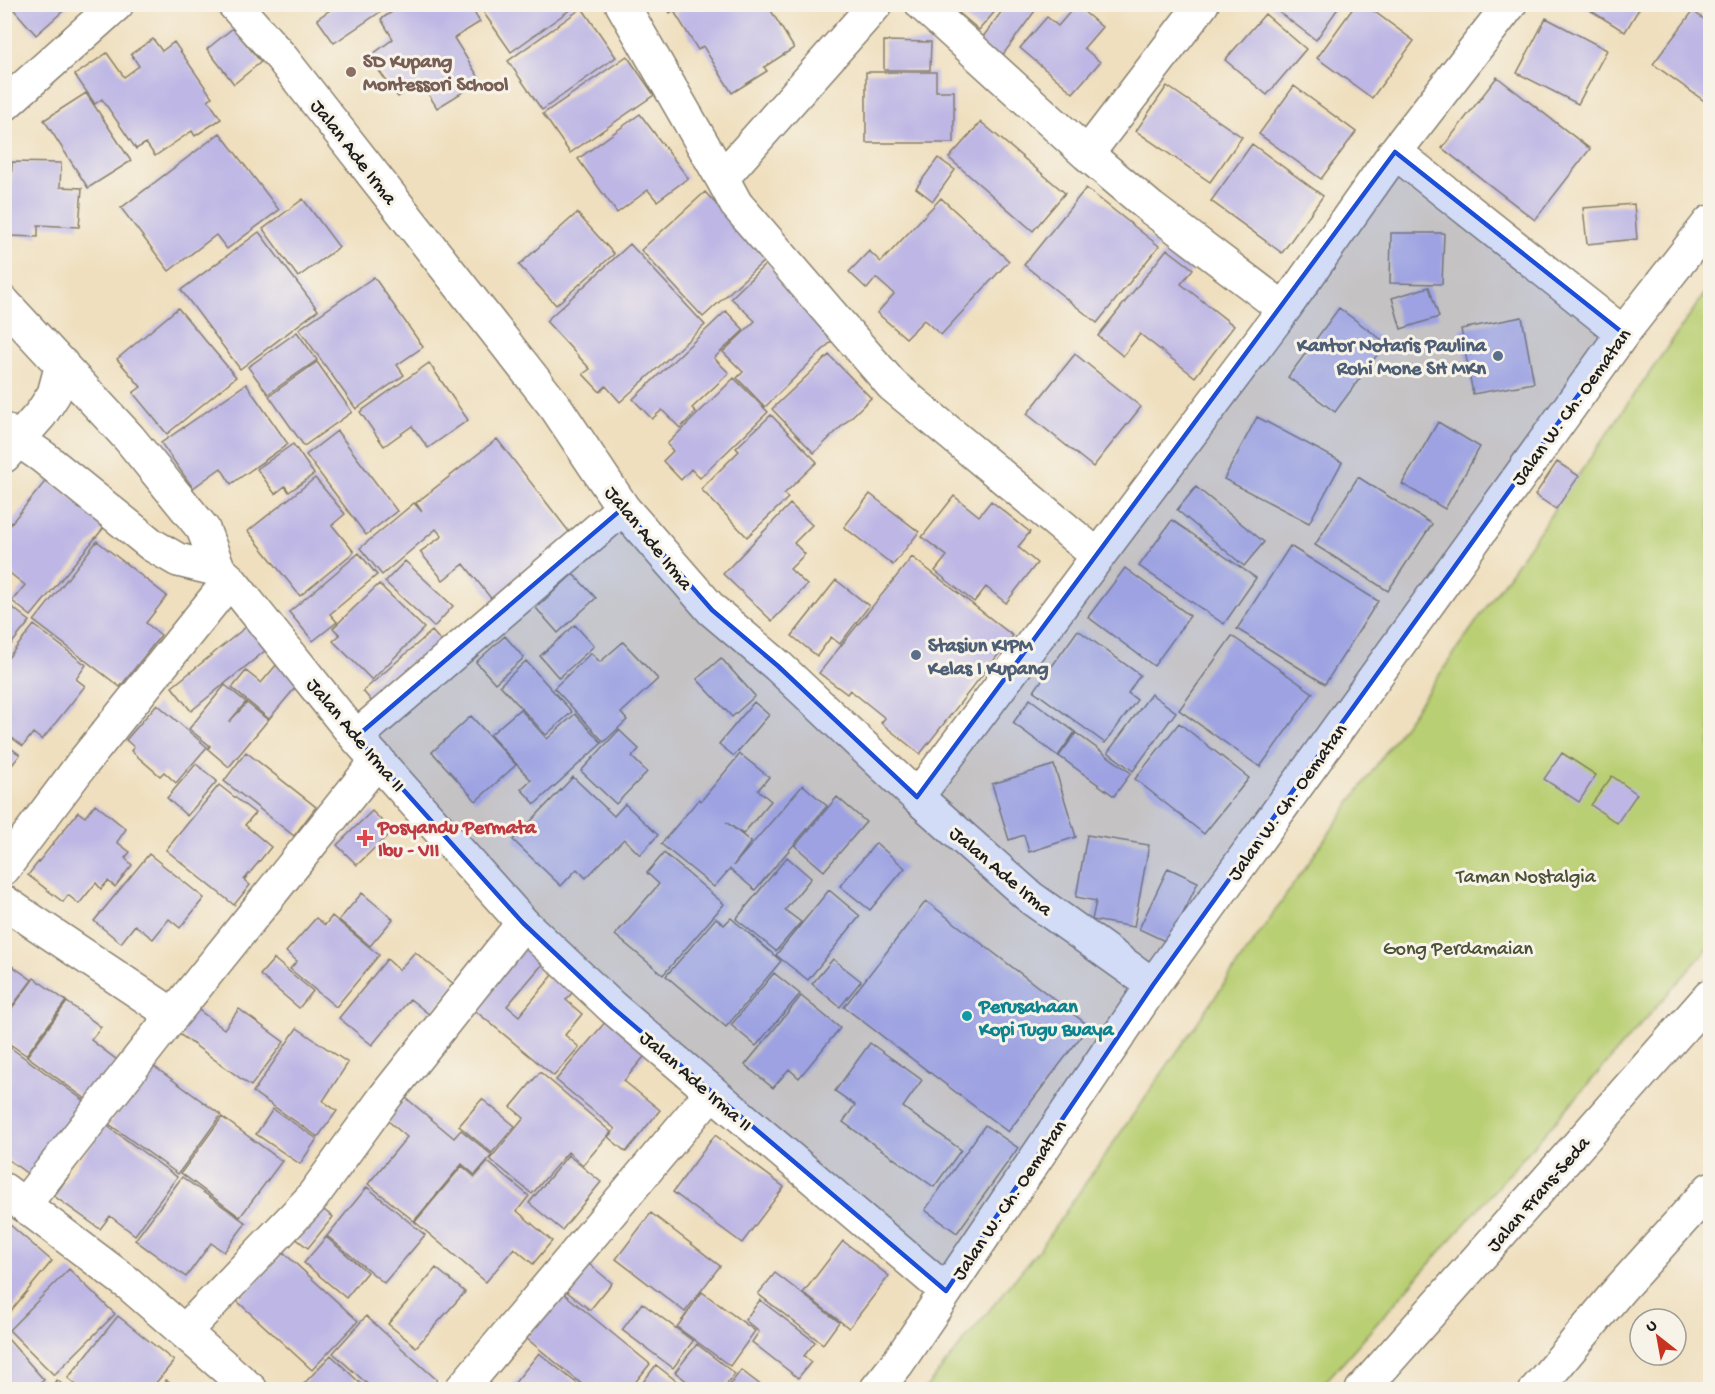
<svg xmlns="http://www.w3.org/2000/svg" width="1715" height="1394" viewBox="0 0 1715 1394" font-family="'Gochi Hand',sans-serif">
<rect width="100%" height="100%" fill="#f7f3e8"/>
<filter id="ink" filterUnits="userSpaceOnUse"><feTurbulence type="fractalNoise" baseFrequency=".0167" numOctaves="2"/><feDisplacementMap in="SourceGraphic" scale="12" xChannelSelector="R" yChannelSelector="G"/><feConvolveMatrix kernelMatrix="1 2 1 2 8 2 1 2 1" color-interpolation-filters="sRGB"/></filter>
<filter id="wash" filterUnits="userSpaceOnUse"><feTurbulence type="fractalNoise" baseFrequency=".008" numOctaves="4" result="noise"/><feDisplacementMap in="SourceGraphic" scale="24" xChannelSelector="R" yChannelSelector="G"/><feGaussianBlur stdDeviation="1.35" result="paint"/><feColorMatrix in="noise" values="0 0 0 0 0 0 0 0 0 0 0 0 0 0 0 0 0 1.4 0 .05"/><feComposite in="paint" operator="in"/></filter>
<g filter="url(#wash)">
<rect width="100%" height="100%" fill="#efdfbe"/>
<path fill="#b9cf73" stroke="#6a7648" stroke-width="1.5" d="M1710 286V946L1319 1389 924 1390 1041 1247Z"/>
<g id="blocks">
<path fill="#beb7e5" d="M9 4H71L36 35Z
M331 4H392L334 43 317 19 333 8Z
M404 4H469L480 22 454 38 481 81 437 108 421 82 398 97 369 57 393 39 381 19Z
M481 4H578L511 52 479 6Z
M664 4H684L670 13Z
M689 4H767L794 48 764 67 767 71 732 93 703 46 698 50 675 13Z
M949 4H994L998 8 979 30Z
M1007 4H1040L999 60 977 45Z
M1268 4H1341L1316 40Z
M1356 4H1364L1414 41 1372 98 1317 58Z
M1580 4H1642L1625 32Z
M1076 5 1102 27 1084 48 1100 62 1073 93 1020 48 1047 17 1058 26Z
M582 8 616 57 542 110 508 61Z
M1693 11 1710 24V105L1653 64Z
M1265 14 1306 49 1267 95 1225 60Z
M1546 18 1607 50 1578 104 1517 73Z
M233 28 261 62 234 84 207 49Z
M153 39 162 51 174 42 212 97 208 100 221 119 195 136 192 131 155 156 146 143 136 149 102 99 95 104 75 75 107 53 124 77 139 66 131 54Z
M884 41 931 42 930 70H884Z
M627 56 654 95 570 153 543 114Z
M866 72H936V91H954V143H866Z
M1497 77 1590 149 1535 220 1442 148Z
M1167 86 1242 137 1210 182 1136 131Z
M1294 86 1356 132 1321 179 1259 134Z
M86 93 131 161 88 188 44 120Z
M640 114 688 178 657 201 648 190 617 213 578 159Z
M981 122 1065 193 1033 231 949 158Z
M220 133 279 210 227 249 216 235 169 271 121 208Z
M1252 144 1323 196 1282 253 1211 201Z
M938 158 955 170 933 201 916 188Z
M12 162 61 163 60 187 82 188 79 227 38 225V237L9 236Z
M1086 188 1159 246 1097 323 1024 265Z
M705 192 766 259 703 317 641 250Z
M941 198 1009 261 941 335 924 320 906 338 877 313 894 294 876 278 867 289 849 272 869 251 881 262Z
M303 199 339 247 298 277 263 229Z
M1634 204 1637 239 1587 244 1583 208Z
M577 213 614 254 556 305 519 265Z
M259 232 318 310 240 369 181 290Z
M1391 233H1444L1442 284 1390 283Z
M630 244 705 325 620 402 606 386 600 392 583 374 590 369 546 321Z
M1167 249 1193 269 1181 284 1234 326 1195 377 1140 334 1123 356 1098 336Z
M767 263 838 335 765 407 737 378 743 372 723 352 755 321 731 298Z
M374 277 423 347 397 365 404 375 356 409 299 329Z
M1429 287 1439 317 1401 329 1392 298Z
M178 308 236 377 167 434 133 393 141 387 117 359Z
M1339 308 1386 343 1335 412 1288 377Z
M726 311 744 330 714 358 729 373 692 408 696 412 680 428 662 410 652 419 633 399Z
M1522 317 1534 383 1473 394 1461 329Z
M297 332 317 360 268 394 248 367Z
M1075 354 1141 407 1093 467 1027 414Z
M829 355 871 398 814 453 772 409Z
M317 362 352 412 304 446 269 396Z
M429 363 468 420 428 448 412 426 384 446 360 412Z
M734 378 768 412 700 478 691 469 681 480 663 461 673 451 667 444Z
M246 384 288 444 231 484 221 468 193 488 161 443Z
M771 415 817 462 784 494 788 498 747 537 701 489 739 451 736 448Z
M1257 417 1342 462 1309 523 1224 479Z
M1438 422 1480 447 1445 509 1402 484Z
M337 431 397 511 366 535 306 455Z
M497 439 574 538 493 601 464 564 443 580 420 552 442 536 436 529 382 575 360 548 414 503 422 512 416 503Z
M293 444 314 474 289 492 285 486 275 494 257 469Z
M1557 462 1579 476 1556 509 1535 495Z
M1358 477 1432 524 1388 591 1315 545Z
M48 478 106 525 31 616 12 601 25 585 7 571 4 574V532Z
M315 478 345 514 332 525 354 552 300 596 248 531Z
M1196 487 1264 542 1244 566 1177 510Z
M870 494 919 532 893 565 844 527Z
M954 496 979 516 991 501 1030 532 1018 547 1037 563 1006 603 986 587 974 602 935 571 947 556 922 537Z
M790 504 812 525 794 543 805 554 790 569 807 585 772 621 723 574Z
M1172 520 1256 578 1224 624 1139 566Z
M97 541 167 596 146 623 161 635 120 687 34 621Z
M1290 546 1378 601 1325 684 1237 629Z
M359 553 377 575 330 614 337 622 313 641 289 612Z
M912 557 1013 636 920 754 881 723 885 718 850 690 847 694 819 673Z
M405 561 453 606 434 627 385 582Z
M1125 568 1190 616 1154 666 1088 617Z
M573 574 596 598 558 633 536 608Z
M836 580 869 606 840 644 831 637 817 656 792 636Z
M379 584 424 628 372 680 333 641 340 635 333 628Z
M4 601 30 621 4 653Z
M252 622 271 646 191 711 172 687Z
M34 625 86 665 76 679 85 686 42 740 33 733 23 746 4 732V663Z
M575 625 594 646 559 678 540 656Z
M1078 630 1140 675 1128 693 1137 700 1105 743 1034 691Z
M432 631 447 648 378 709 363 691Z
M505 636 524 658 495 683 476 662Z
M1232 636 1313 693 1260 767 1179 710Z
M623 642 658 679 621 713 627 720 604 742 554 688 591 653 600 662Z
M721 658 755 696 732 717 697 679Z
M526 661 572 712 546 735 500 685Z
M278 663 300 682 269 719 232 688 246 671 261 683Z
M225 685 246 702 229 722 247 703 268 720 229 767 208 749 210 746 189 729Z
M1151 694 1176 712 1133 771 1108 752Z
M1030 699 1075 732 1058 756 1013 723Z
M754 702 769 715 734 756 719 744Z
M157 704 207 747 176 783 164 772 160 776 131 751 134 747 126 740Z
M520 709 547 739 575 714 602 743 535 804 521 789 531 780 490 735Z
M471 716 516 765 476 801 432 752Z
M1179 723 1249 778 1204 834 1135 779Z
M619 730 639 749 632 757 647 772 616 804 581 771Z
M1076 733 1131 773 1114 796 1059 756Z
M4 743 20 755 4 775Z
M246 752 316 807 294 836 224 781Z
M1562 753 1596 775 1579 802 1544 779Z
M740 754 769 777 758 790 771 801 743 834 726 822 751 842 733 866 803 785 827 806 755 890 730 869 714 887 661 844 699 799 701 801Z
M196 764 217 781 187 816 167 798Z
M1054 765 1076 837 1029 852 1024 835 1009 840 992 784Z
M1612 776 1637 794 1617 823 1591 805Z
M573 777 614 816 625 804 658 835 640 855 624 839 586 878 577 869 561 886 513 840Z
M219 785 255 813 245 825 271 847 244 880 250 885 234 905 166 850Z
M837 797 866 822 824 871 795 846Z
M95 804 126 829 117 842 130 852 125 858 132 865 115 887 108 881 101 889 96 883 79 904 68 895 63 902 28 875 78 812 85 817Z
M372 811 392 831 357 865 337 845Z
M1087 835 1149 845 1134 927 1092 920 1096 901 1076 897Z
M876 843 905 868 870 910 840 886Z
M664 853 724 904 663 975 615 935 659 884 647 873Z
M149 854 204 898 180 928 169 919 153 939 135 925 121 943 94 921Z
M787 857 811 878 785 910 801 922 776 951 736 919Z
M1168 868 1198 882 1169 943 1139 929Z
M829 890 860 916 808 980 776 955Z
M362 893 393 919 370 946 339 920Z
M926 901 1089 1026 1008 1132 844 1007Z
M332 916 379 955 336 1007 290 969 297 961 286 952 316 918 325 925Z
M716 918 724 925 731 918 781 961 726 1027 666 976Z
M534 936 553 952 507 1006 519 1016 563 963 583 980 566 1000 582 1014 565 1035 579 1047 554 1076 472 1008Z
M415 952 455 985 430 1015 410 999 372 1045 339 1018 387 959 399 970Z
M274 959 313 991 299 1008 260 975Z
M833 959 861 981 840 1007 812 984Z
M5 961 32 980 4 1017V962Z
M774 973 800 994 756 1046 731 1025Z
M34 978 66 1001 26 1055 4 1040V1019Z
M801 996 840 1028 799 1078 789 1069 773 1088 745 1065Z
M67 1002 101 1027 91 1040 117 1060 87 1100 27 1056Z
M196 1008 224 1029 239 1009 284 1042 251 1086 178 1033Z
M613 1013 653 1046 624 1081 660 1110 626 1152 608 1137 615 1129 556 1080Z
M297 1028 348 1063 323 1101 337 1111 318 1137 253 1092Z
M4 1043 86 1102 32 1177 6 1158 4 1160Z
M870 1043 922 1080 903 1107 961 1150 934 1187 843 1122 855 1105 835 1091Z
M152 1065 221 1115 178 1174 109 1124Z
M540 1072 611 1132 583 1165 568 1152 532 1194 490 1159 524 1118 511 1107Z
M406 1098 454 1138 461 1130 492 1155 475 1175 462 1164 414 1221 368 1184 407 1137 387 1120Z
M482 1099 515 1126 492 1153 459 1126Z
M273 1109 317 1139 300 1164 256 1134Z
M222 1117 282 1161 240 1217 181 1173Z
M106 1125 177 1177 135 1235 110 1216 100 1229 54 1196Z
M985 1125 1018 1148 957 1233 925 1210Z
M715 1135 784 1187 742 1243 673 1192Z
M568 1155 601 1182 562 1230 529 1203Z
M488 1162 529 1196 517 1211 552 1241 533 1264 514 1248 486 1282 415 1222 462 1166 475 1177Z
M182 1177 246 1223 224 1252 211 1243 186 1277 135 1240Z
M367 1187 425 1235 384 1283 327 1236Z
M313 1202 333 1217 308 1248 289 1233Z
M651 1213 720 1266 685 1312 616 1259Z
M9 1224 52 1261 5 1318V1229Z
M326 1237 367 1272 346 1298 304 1263Z
M843 1241 889 1276 849 1328 803 1293Z
M283 1252 358 1321 312 1370 237 1301Z
M589 1264 612 1283 590 1310 566 1291Z
M436 1268 465 1292 416 1347 388 1324Z
M69 1269 115 1314 54 1375 9 1330Z
M775 1273 839 1322 823 1344 758 1294Z
M702 1292 755 1331 730 1366 677 1327Z
M563 1293 650 1364 629 1390H589L526 1338Z
M760 1300 815 1342 804 1356 811 1362 798 1378 752 1342 759 1332 745 1320Z
M642 1303 693 1341 673 1368 622 1330Z
M118 1316 174 1361 150 1390H82L68 1378Z
M366 1316 437 1380 428 1390H374L333 1353Z
M7 1338 44 1380 35 1388 36 1390H4V1341Z
M697 1344 735 1374 722 1390H698L675 1372Z
M539 1353 585 1390H509Z
M331 1355 367 1390H298Z
M656 1365 688 1390H637Z
M741 1370 767 1390H726Z
M482 1377 499 1390H472Z
M57 1380 69 1390H50Z
M166 1380 178 1390H159Z"/>
</g>
</g>
<g filter="url(#ink)">
<use href="#blocks" fill-opacity="0" stroke="#867e6d" stroke-width="1.5"/>
<g fill="none" stroke-linecap="round" stroke-linejoin="round">
<g stroke="#867e6d" stroke-width="36">
<path id="street" d="M234 4 281 57 557 409 623 508 712 610 778 666 917 797 1031 898 1153 985
M622 4 722 178
M876 4 722 178 736 204 892 385 1098 556
M922 4 1087 154 1151 208 1284 309
M4 105 117 4
M1395 152 1623 333
M1087 154 1202 4
M4 303 129 438 203 529 219 570 230 580 356 737 523 923 612 1007 946 1291
M4 430 43 457 152 545 178 560 219 570
M4 456 41 414 54 394 62 364
M356 737 623 508
M917 797 1284 309 1395 152 1510 4
M4 868 82 764 230 580
M4 902 173 1015
M4 1190 129 1284 251 1390
M24 1205 173 1015 378 760
M185 1331 310 1200 385 1097 523 923
M461 1390 711 1093
M876 1390 897 1364 1153 985 1623 333 1710 222"/>
</g>
<g stroke="#867e6d" stroke-width="36">
<path id="primary" d="M1362 1390 1710 996
M1536 1390 1620 1289 1710 1189"/>
</g>
<use href="#street" stroke="#fff" stroke-width="33"/>
<use href="#primary" stroke="#fff" stroke-width="33"/>
</g>
</g>
<path fill="#1d4ed8" fill-opacity="0.2" stroke="#1d4ed8" stroke-width="4.5" stroke-linejoin="round" d="M1395 152 1623 333 1153 985 946 1291 612 1007 523 923 356 737 623 508 712 610 778 666 917 797Z"/>
<circle fill="#8d6e63" stroke="#f7f3e8" stroke-width="2" cx="351" cy="72" r="6"/>
<g fill="#5c6f8a" stroke="#f7f3e8" stroke-width="2">
<circle cx="1498" cy="356" r="6"/>
<circle cx="916" cy="655" r="6"/>
</g>
<path fill="#e0444e" stroke="#f7f3e8" stroke-width="2" d="M362 829h6v6h6v6h-6v6h-6v-6h-6v-6h6z"/>
<circle fill="#0f9aa8" stroke="#f7f3e8" stroke-width="2" cx="967" cy="1016" r="6"/>
<g text-anchor="middle" stroke-width="6" stroke-linejoin="round" paint-order="stroke">
<g font-size="20" font-weight="bold" fill="#785e54" stroke="#f7f3e8" text-anchor="start">
<text x="363" y="67">SD Kupang<tspan x="363" dy="23">Montessori School</tspan></text>
</g>
<g font-size="20" fill="#1c1c1c" stroke="#f7f3e8">
<text transform="translate(355 151) rotate(52)" y="7">Jalan Ade Irma</text>
<text transform="translate(1570 406) rotate(-54)" y="7">Jalan W. Ch. Oematan</text>
<text transform="translate(650 537) rotate(51)" y="7">Jalan Ade Irma</text>
<text transform="translate(357 734) rotate(50)" y="7">Jalan Ade Irma II</text>
<text transform="translate(1286 801) rotate(-54)" y="7">Jalan W. Ch. Oematan</text>
<text transform="translate(1002 870) rotate(40)" y="7">Jalan Ade Irma</text>
<text transform="translate(697 1080) rotate(41)" y="7">Jalan Ade Irma II</text>
<text transform="translate(1537 1193) rotate(-49)" y="7">Jalan Frans-Seda</text>
<text transform="translate(1008 1199) rotate(-56)" y="7">Jalan W. Ch. Oematan</text>
</g>
<g font-size="20" font-weight="bold" fill="#4e5e75" stroke="#f7f3e8" text-anchor="end">
<text x="1486" y="351">Kantor Notaris Paulina<tspan x="1486" dy="23">Rohi Mone SH MKn</tspan></text>
<text x="928" y="651" text-anchor="start">Stasiun KIPM<tspan x="928" dy="23">Kelas I Kupang</tspan></text>
</g>
<g font-size="20" font-weight="bold" fill="#be3a42" stroke="#f7f3e8" text-anchor="start">
<text x="378" y="833">Posyandu Permata<tspan x="378" dy="23">Ibu - VII</tspan></text>
</g>
<g font-size="20" fill="#4b5236" stroke="#f7f3e8">
<text x="1526" y="882">Taman Nostalgia</text>
<text x="1458" y="954">Gong Perdamaian</text>
</g>
<g font-size="20" font-weight="bold" fill="#0d838f" stroke="#f7f3e8" text-anchor="start">
<text x="979" y="1012">Perusahaan<tspan x="979" dy="23">Kopi Tugu Buaya</tspan></text>
</g>
</g>
<rect width="1715" height="1394" fill="none" stroke="#f7f3e8" stroke-width="24"/>
<g transform="translate(1658 1337) rotate(329)"><circle r="28" fill="#f7f3e8" stroke="#9f9d96" stroke-width="1.5"/>
<path d="M0-4.5L10 22L0 15L-10 22Z" fill="#c8321e"/>
<text y="-9" font-size="16" font-weight="bold" text-anchor="middle" fill="#1c1c1c">U</text>
</g>
</svg>
